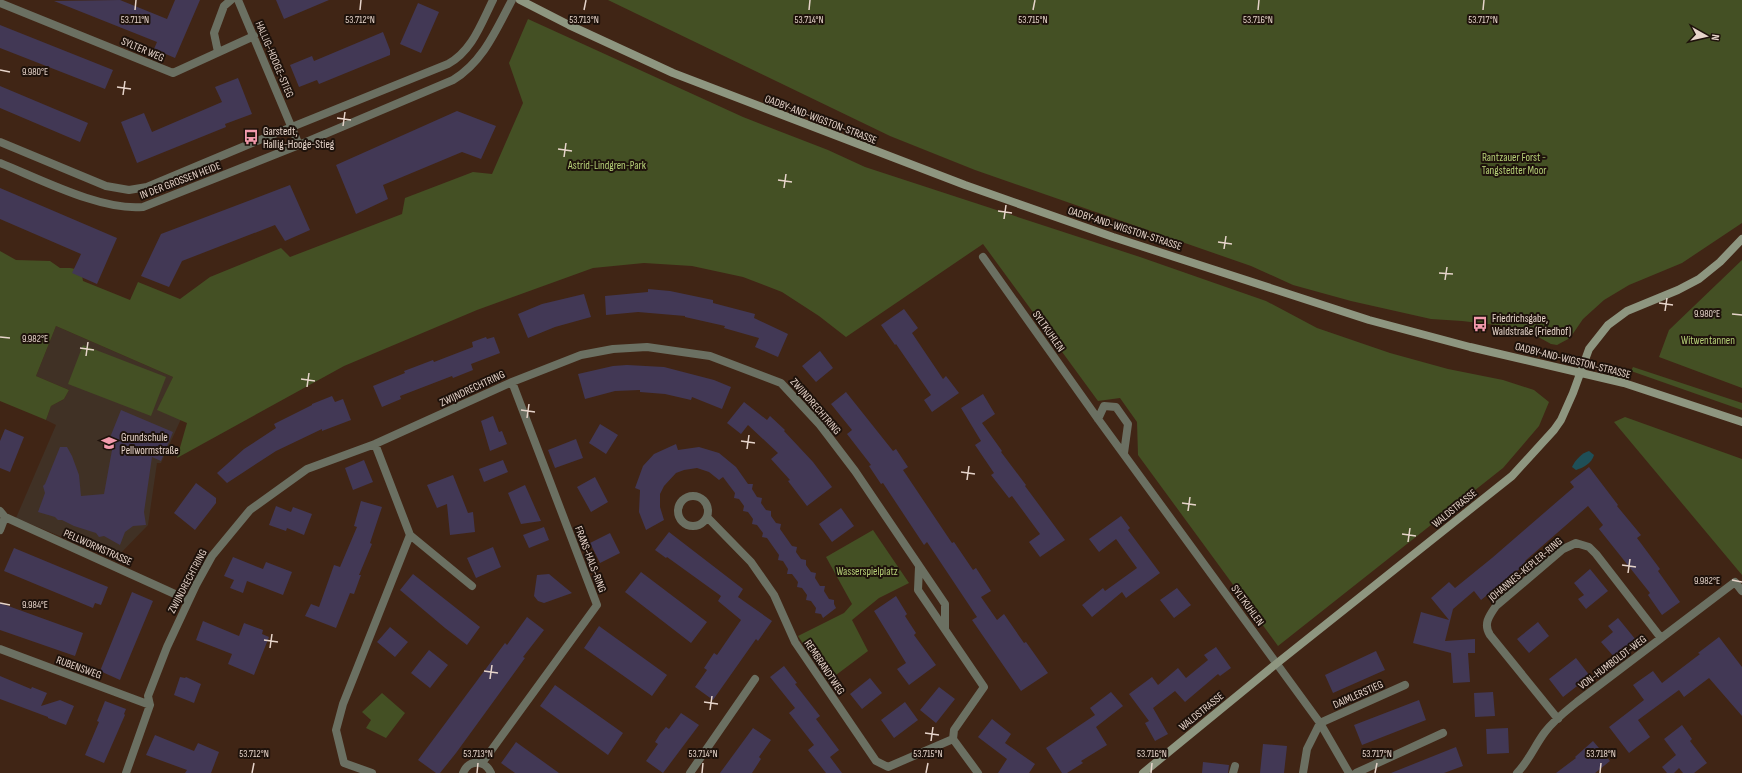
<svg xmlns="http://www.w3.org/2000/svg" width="1742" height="773" viewBox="0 0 1742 773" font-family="'Sofia Sans Condensed',sans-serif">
<rect width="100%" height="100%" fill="#402515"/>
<path fill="#403125" d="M56 326 173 377 158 410 181 419 161 463H157L148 525 115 559 16 518 56 425 46 420 51 406 64 399 69 390 36 376Z"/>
<path fill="#445024" d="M608 0H1742V223L1682 263 1629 285 1604 300 1583 319 1570 338 1557 345 1551 344 1522 328 1462 321 1431 319 1351 301 1293 285 1251 266 975 170 890 136Z
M528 19 743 117 828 150 865 167 1140 257 1266 301 1317 328 1390 353 1448 369 1503 380 1534 390 1549 402 1539 426 1503 468 1278 646 1138 455 1137 422 1120 398 1098 401 983 244 846 337 819 316 782 292 743 277 692 266 644 263 593 268 477 310 344 366 177 458 187 423 157 410 173 377 56 326 36 376 69 390 64 399 51 406 46 420 0 401V251L16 260 50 261 60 268H70L81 270 83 281 130 300 138 282 180 299 210 277 281 248 290 257 402 214 405 198 473 172 492 174 523 103 509 63Z
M1742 260V388L1659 357 1669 330Z
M83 345 166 377 151 416 68 384Z
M1633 367 1742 403V410L1631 371Z
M1625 417 1742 459V575L1614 422Z
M873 530 909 583 879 598 852 620 868 651 828 681 798 636 844 613 852 604 826 557Z
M382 693 405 713 386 738 366 728 371 720 362 712Z"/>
<path fill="#1f4f57" d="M1589 451 1594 455C1592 463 1583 468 1576 470L1572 467C1575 460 1582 453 1589 451Z"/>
<path fill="#423855" d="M120 0 167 19 175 0H200L175 58 154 49 157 42 54 1Z
M276 0H329L284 19Z
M418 3 439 12 421 53 400 44Z
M0 25 113 70 105 89 0 48Z
M383 32 390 50V55L319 84 317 80 299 87 290 65 312 56 314 61Z
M238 78 252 114 225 124 226 127 137 163 121 122 144 113 152 132 222 102 215 87Z
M0 86 88 123 80 142 0 108Z
M457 111 496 126 481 159 462 152 383 185 388 199 356 214 336 165Z
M290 185 310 230 285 241 275 225 182 261 169 287 141 276 161 234Z
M0 188 117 238 97 284 72 273 81 254 0 219Z
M648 289 670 291 713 300V303L755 314 754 318 788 334 778 357 755 347 759 338 724 328 725 326 685 317V316L638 312 606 315 605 296 648 292Z
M584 294 591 317 555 327 528 338 518 314 542 304Z
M904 309 918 328 912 333 943 379 946 376 959 393 932 412 924 400 931 395 896 344 895 345 881 325Z
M486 337 487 339 494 337 500 353 471 364 473 370 453 378 452 376 400 396 401 399 382 407 373 386 405 373 404 371 433 360 434 362 473 347 472 342Z
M820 351 833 368 816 382 802 366Z
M627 365 664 367 714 380 731 387 722 409 692 397 691 400 665 394 640 392V390L615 391 585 399 578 374 613 366Z
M846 392 893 451 896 449 908 467 903 470 952 543 954 542 973 570 976 568 991 591 981 597 997 620 1004 614 1024 643 1026 642 1048 673 1021 691 972 620 977 617 927 542 924 545 883 483 881 484 869 466 871 465 847 434 852 430 831 404Z
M983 394 995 414 982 423 1002 451 1001 452 1026 485 1025 486 1065 540 1040 557 1029 542 1040 534 1012 496 1009 498 991 475 994 473 975 445 981 441 961 408Z
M332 396 335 402 343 399 351 420 322 431V429L276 451 227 483 217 473 244 449 276 428 274 424 312 405V404Z
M744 402 767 420 770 416 785 430 784 431 813 462 832 487 807 506 788 481 790 480 771 459 778 453 748 425 741 434 727 423Z
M121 410 173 432 161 461 152 457 144 512 146 525 133 526 125 532 120 545 104 536 99 537 96 533 74 526 62 520H58L55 517 38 512 45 493 43 486 45 484 60 447H67L72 456 79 475 81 496 104 494 112 450 115 442 109 440Z
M493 416 499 432 502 431 507 444 490 451 481 421Z
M600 424 618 435 606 454 589 443Z
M5 429 24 437 10 472 0 468V441Z
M576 439 583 458 555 468 548 450Z
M676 444 678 450 699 447 719 453 736 467 748 484H753L752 489 757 497 762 498 761 503 766 510 771 511V516L776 523 781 524 780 529 792 546 797 547 796 552 801 559 806 560V565L811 572 816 573 815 578 820 586H825L824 591 829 599 834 600V604L836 608 823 618 821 614 815 613 816 608 811 601 806 600 807 595 802 588 797 587 798 582 792 574H787L788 569 783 561 778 560 779 555 767 538 762 537 763 533 757 525 752 524 753 519 748 512 743 511 744 506 739 499 734 498 735 493 723 477 719 480 709 472 697 468 684 470 676 473 664 486 660 494V507L664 520 646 530 639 512 640 490 635 488 643 466 654 454Z
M364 460 373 482 353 490 345 468Z
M503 460 508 472 484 482 479 469Z
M1589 467 1618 505 1617 506 1641 535 1637 538 1660 569 1658 571 1680 602 1662 615 1648 595 1650 593 1599 529 1603 525 1588 506 1525 561 1527 563 1481 600 1474 591 1453 609 1445 641 1475 639V653H1468L1470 682 1453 683 1451 653 1413 643 1421 612 1449 620 1431 598 1449 582 1455 588 1492 558 1574 487 1570 482Z
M453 475 468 513 473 512 475 532 450 535 447 504 437 508 427 485Z
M595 477 608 502 591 512 577 487Z
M196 483 216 498V503L195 530 174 513Z
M525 485 541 521 521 524 508 493Z
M361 501 382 507 370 543 372 544 359 575H361L354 594 350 593 336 628 305 616 311 604 319 607 334 565 340 567 357 527 354 526Z
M276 506 291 512 293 507 312 514 304 535 287 528 286 531 269 525Z
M841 508 854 526 832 542 819 524Z
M1121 516 1130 528 1128 530 1160 573 1126 598 1122 592 1092 617 1082 605 1103 588 1105 591 1137 568 1116 539 1099 552 1089 539Z
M544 527 549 540 529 548 523 535Z
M669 532 743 589 738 597 772 621 758 641 756 639 713 700 695 687 707 670 704 668 714 653 717 655 741 620 718 601 721 596 667 557 666 558 655 550Z
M610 533 620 553 600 563 590 543Z
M493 547 501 567 476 578 467 558Z
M14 548 108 587 101 605 95 603 93 608 4 571Z
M233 557 263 569 266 562 292 572 283 595 247 581 243 593 230 588 234 580 224 576Z
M1590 569 1608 591 1586 609 1578 599 1584 595 1574 583Z
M641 572 707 622 691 643 625 592Z
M413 574 480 627 467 645 445 628 400 590Z
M549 574 561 584 572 593 544 603 538 601 534 596 537 575Z
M1177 588 1191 605 1174 618 1160 600Z
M132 592 153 601 120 680 100 671Z
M896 596 907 614 905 616 916 633 914 635 936 665 909 685 897 669 906 663 874 611Z
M0 603 83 633 75 656 0 630Z
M527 617 544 630 523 657 525 658 456 753 440 773H436L418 760 505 643 507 645Z
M1618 618 1636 640 1615 658 1601 642 1613 632 1608 626Z
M203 621 239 636 244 623 263 630 262 634 269 637 254 675 228 664 232 654 196 640Z
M1538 622 1549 636 1529 653 1517 639Z
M599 626 667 675 652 696 584 648Z
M390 627 408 642 395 657 377 642Z
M1719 637 1742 667V716L1709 678 1684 697 1679 690 1638 720 1650 737 1629 753 1609 727 1644 700 1633 685 1653 671 1662 683 1700 654 1698 653Z
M1216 647 1231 668 1220 676 1218 674 1185 702 1175 691 1153 708 1168 734 1155 741 1145 723 1149 721 1129 694 1152 677 1158 685 1178 668 1186 678 1208 660 1204 655Z
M429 650 448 665 430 688 411 673Z
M1376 651 1385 670 1333 693 1325 675Z
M1576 658 1590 676 1563 697 1549 679Z
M784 666 797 683 795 684 820 716 816 719 839 750 830 757 842 773H826L808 750 814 745 789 713 795 708 770 677Z
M0 676 31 689 32 687 47 693 41 706 60 700 74 706 66 725 48 718V717L0 699Z
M180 677 185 678 186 677 201 684 194 703 174 695Z
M870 678 882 693 862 709 850 694Z
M555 685 623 733 608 755 540 706Z
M939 687 955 699 936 723 920 710Z
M1111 692 1123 706 1096 727 1107 745 1081 761 1083 763 1067 773H1062L1046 748 1095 715 1090 708Z
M1493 692 1495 716 1475 717 1474 693Z
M1419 700 1426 720 1362 745 1354 725Z
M105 701 126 709 124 714 125 715 104 763 85 755 99 722 97 721Z
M905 702 918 720 894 738 881 720Z
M681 713 699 725 663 773 646 761 658 744 655 742 660 734 666 727 669 729Z
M992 719 1011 734 1005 743 1035 764 1029 773H998L1007 759 978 737Z
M1682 725 1692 739 1690 741 1707 763 1694 773H1683L1679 768 1674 773H1667L1662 767 1676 755 1664 739Z
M753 728 771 740 759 757 761 759 752 773H720Z
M1508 728 1509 753 1487 754 1486 729Z
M155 735 194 751 198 743 219 752 211 773H185L187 770 146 755Z
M1593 741 1610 761 1595 773H1556L1576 758 1575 757Z
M516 742 534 755 559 773H515L501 763Z
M1263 744 1287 746 1284 773H1260Z
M1456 747 1463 766 1444 773H1391Z
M1203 762 1229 765 1228 773H1202Z"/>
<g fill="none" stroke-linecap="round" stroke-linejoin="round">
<path stroke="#6b7062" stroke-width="8" d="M238 0 299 145
M0 3 173 73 254 36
M218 52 214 33 224 6 231 0
M0 142 106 186 129 190 147 187 252 143 448 64C472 51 481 24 493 0
M0 163C40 179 101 211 143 207L299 145 453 80C483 62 496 30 512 0
M983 257 1098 419 1320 723 1349 773
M1098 419 1104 406 1116 407 1128 424 1124 453
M678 511a15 15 0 1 1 30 0a15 15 0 1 1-30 0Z
M0 511 5 517 188 600
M707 517 751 562 774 595 795 642 876 761 888 767 953 739
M0 530 5 517
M410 535 472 586
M919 567 918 590 984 687 954 730 953 739 978 773
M0 649 150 705
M1558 719 1490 635C1483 624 1489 616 1496 606L1563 549 1576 543 1589 547 1596 554 1661 638
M482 763 597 605 512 382
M126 773 150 705 148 696 167 647 196 585 212 556 250 510 307 469 375 444 512 382 581 355 613 349 647 347 710 356 781 383 820 425 855 471 945 604V628
M372 773 344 763 336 730 343 704 410 535 375 444
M463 773C469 759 485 760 491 773
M690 773 755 679
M1233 773 1235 766
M1303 773 1307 749 1320 723 1405 685
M1356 773 1443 733
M1517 773C1529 761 1535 745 1545 732 1554 720 1566 711 1577 702L1735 582 1742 591"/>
<path stroke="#8e9680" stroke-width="8" d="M520 0 569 25 673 73 965 185 1113 237 1369 320 1470 347 1624 383 1742 422
M1143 773 1276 664 1512 476 1554 430 1561 420 1573 393 1589 349 1608 325 1627 311 1678 290 1699 279 1720 262 1742 239"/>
</g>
<path fill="none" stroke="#e6d4ca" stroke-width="1.5" d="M135 10 136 0M360 10 361 0M584 10 586 0M809 10 810 0M1033 10 1035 0M1258 10 1259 0M1483 10 1484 0M0 70 10 72M117 87 131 89M123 95 125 81M337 118 351 120M343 126 345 112M558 149 572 151M564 157 566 143M778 180 792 182M784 188 786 174M998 211 1012 213M1004 219 1006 205M1218 242 1232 244M1224 249 1226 236M1439 273 1453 274M1445 280 1447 267M1659 303 1673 305M1665 311 1667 298M1732 314 1742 315M0 337 10 338M80 348 94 350M86 356 88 342M301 379 315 381M307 387 309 373M521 410 535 412M527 418 529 404M741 441 755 443M747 449 749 435M961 472 975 474M967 480 969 466M1182 503 1196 505M1188 511 1190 497M1402 534 1416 536M1408 542 1410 528M1622 565 1636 567M1628 573 1630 559M1732 580 1742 582M0 603 10 605M264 640 278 642M270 648 272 634M484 671 498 673M490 679 492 665M704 702 718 704M710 710 712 696M925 733 939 735M931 741 933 727M252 773 254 763M477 773 478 763M702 773 703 763M926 773 928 763M1151 773 1152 763M1375 773 1377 763M1600 773 1601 763"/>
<defs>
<g id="bus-bare" transform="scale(1.2)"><path d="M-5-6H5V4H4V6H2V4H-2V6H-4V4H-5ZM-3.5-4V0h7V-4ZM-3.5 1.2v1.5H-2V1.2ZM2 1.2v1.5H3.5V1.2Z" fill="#f29aac" stroke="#1e120b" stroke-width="2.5" paint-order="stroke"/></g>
<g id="school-bare" transform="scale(1.2)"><path d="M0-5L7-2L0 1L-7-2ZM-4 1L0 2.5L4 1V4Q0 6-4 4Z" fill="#f29aac" stroke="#1e120b" stroke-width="2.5" paint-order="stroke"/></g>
</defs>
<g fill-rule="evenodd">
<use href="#bus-bare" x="251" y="137"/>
<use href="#bus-bare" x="1480" y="324"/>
<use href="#school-bare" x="109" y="443"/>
</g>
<g text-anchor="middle" stroke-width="4" stroke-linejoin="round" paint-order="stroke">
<g font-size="11" fill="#e6d4ca" stroke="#1e120b">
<text transform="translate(143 49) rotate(23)" y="4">SYLTER WEG</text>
<text transform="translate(275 59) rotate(67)" y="4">HALLIG-HOOGE-STIEG</text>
<text transform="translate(821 119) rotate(21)" y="4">OADBY-AND-WIGSTON-STRASSE</text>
<text transform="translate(180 180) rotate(-21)" y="4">IN DER GROSSEN HEIDE</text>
<text transform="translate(1125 228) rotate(18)" y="4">OADBY-AND-WIGSTON-STRASSE</text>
<text transform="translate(1049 331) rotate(55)" y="4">SYLTKUHLEN</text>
<text transform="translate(1573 360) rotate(14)" y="4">OADBY-AND-WIGSTON-STRASSE</text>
<text transform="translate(472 388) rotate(-25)" y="4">ZWIJNDRECHTRING</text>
<text transform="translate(816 406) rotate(49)" y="4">ZWIJNDRECHTRING</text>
<text transform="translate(1454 508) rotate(-39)" y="4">WALDSTRASSE</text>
<text transform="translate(98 547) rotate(24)" y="4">PELLWORMSTRASSE</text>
<text transform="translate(591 559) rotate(69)" y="4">FRANS-HALS-RING</text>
<text transform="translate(1525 569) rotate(-40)" y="4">JOHANNES-KEPLER-RING</text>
<text transform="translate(187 581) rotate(-62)" y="4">ZWIJNDRECHTRING</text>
<text transform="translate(1248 605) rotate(54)" y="4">SYLTKUHLEN</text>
<text transform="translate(1612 662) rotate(-37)" y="4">VON-HUMBOLDT-WEG</text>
<text transform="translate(79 667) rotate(20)" y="4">RUBENSWEG</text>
<text transform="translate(825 667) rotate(56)" y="4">REMBRANDTWEG</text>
<text transform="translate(1358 694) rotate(-24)" y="4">DAIMLERSTIEG</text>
<text transform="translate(1201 711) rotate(-39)" y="4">WALDSTRASSE</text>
</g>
<g font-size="11" fill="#e6d4ca" stroke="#1e120b" text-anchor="start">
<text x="263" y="135">Garstedt,<tspan x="263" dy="13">Hallig-Hooge-Stieg</tspan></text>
<text x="1492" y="322">Friedrichsgabe,<tspan x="1492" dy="13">Waldstraße (Friedhof)</tspan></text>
<text x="121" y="441">Grundschule<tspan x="121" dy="13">Pellwormstraße</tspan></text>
</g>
<g font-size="11" fill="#b6d077" stroke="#1e120b">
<text x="1514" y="161">Rantzauer Forst -<tspan x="1514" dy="13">Tangstedter Moor</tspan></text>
<text x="607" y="169">Astrid-Lindgren-Park</text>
<text x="1708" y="344">Witwentannen</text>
<text x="867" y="575">Wasserspielplatz</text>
</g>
</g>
<g font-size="10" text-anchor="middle" fill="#e6d4ca" stroke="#1e120b" stroke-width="4" stroke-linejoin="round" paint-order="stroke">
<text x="135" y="23">53.711°N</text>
<text x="360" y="23">53.712°N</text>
<text x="584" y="23">53.713°N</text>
<text x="809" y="23">53.714°N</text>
<text x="1033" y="23">53.715°N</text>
<text x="1258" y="23">53.716°N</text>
<text x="1483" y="23">53.717°N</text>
<text x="35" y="75">9.980°E</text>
<text x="1707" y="317">9.980°E</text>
<text x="35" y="342">9.982°E</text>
<text x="1707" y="584">9.982°E</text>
<text x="35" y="608">9.984°E</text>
<text x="254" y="757">53.712°N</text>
<text x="478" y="757">53.713°N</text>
<text x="703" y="757">53.714°N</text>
<text x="928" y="757">53.715°N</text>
<text x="1152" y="757">53.716°N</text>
<text x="1377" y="757">53.717°N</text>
<text x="1601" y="757">53.718°N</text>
</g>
<g transform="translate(1706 36) rotate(98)" stroke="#1e120b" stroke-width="3" paint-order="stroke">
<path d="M0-3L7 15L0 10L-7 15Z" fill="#e6d4ca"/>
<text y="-6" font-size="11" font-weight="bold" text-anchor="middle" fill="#e6d4ca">N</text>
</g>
</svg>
